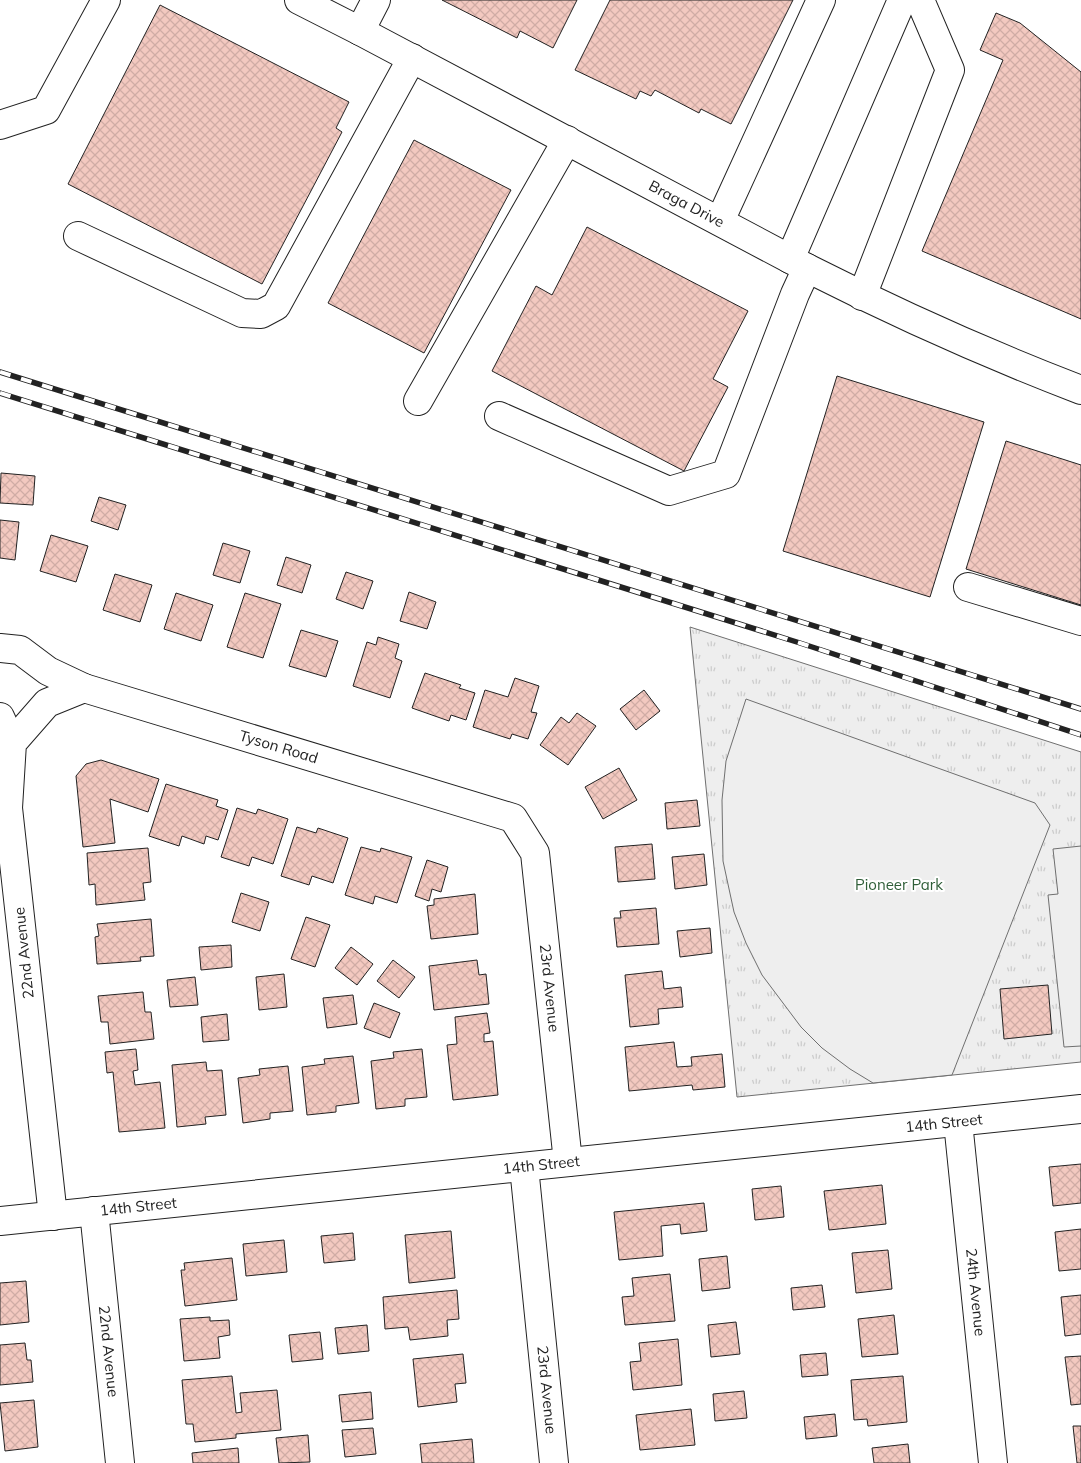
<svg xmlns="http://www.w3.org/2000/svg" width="1081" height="1463" viewBox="0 0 1081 1463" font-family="Mulish,sans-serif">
<defs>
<pattern id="grass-tufts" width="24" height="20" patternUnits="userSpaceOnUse" patternTransform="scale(1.25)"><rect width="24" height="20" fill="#eee"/><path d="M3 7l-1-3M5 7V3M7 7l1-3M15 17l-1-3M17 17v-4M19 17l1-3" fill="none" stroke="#ccc"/></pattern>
<pattern id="building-cross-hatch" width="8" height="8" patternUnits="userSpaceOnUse" patternTransform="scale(1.25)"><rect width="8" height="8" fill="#f3c9c0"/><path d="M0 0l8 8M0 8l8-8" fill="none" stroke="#d0aca5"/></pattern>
</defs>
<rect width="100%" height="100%" fill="#fff"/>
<path fill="url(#grass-tufts)" stroke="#6f6f6f" d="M690 627 1081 752V1062L737 1097Z"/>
<path fill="#eee" stroke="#6f6f6f" d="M746 699 1035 803 1050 825 952 1075 873 1083 850 1069 822 1048 801 1027 762 975 746 943 734 912 723 861 722 800 726 761Z
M1081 846V1046L1064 1047 1048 895 1058 894 1053 849Z"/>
<path fill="url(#building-cross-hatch)" stroke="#222" d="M442 0H577L553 48 520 31 517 38Z
M610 0H793L731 124 701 109 699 113 655 90 651 96 640 91 636 99 575 70Z
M160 5 349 102 336 128 342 132 262 284 68 184Z
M996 13 1020 23 1081 72V319L922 251 1003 60 980 50Z
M414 140 511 190 424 353 328 303Z
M587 227 748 311 713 379 728 387 684 471 492 371 536 286 552 295Z
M837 376 984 422 930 597 783 551Z
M1006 441 1081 465V605L966 569Z
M1 473 35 476 33 505 0 503Z
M99 497 126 505 118 530 91 521Z
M0 520 19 522 15 560 0 558Z
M51 535 88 546 76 582 40 571Z
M223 543 250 551 240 583 213 575Z
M286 557 311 565 302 593 277 585Z
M346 572 373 581 363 609 336 599Z
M115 574 152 585 140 622 103 610Z
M409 592 436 602 427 629 400 621Z
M176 593 213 605 201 641 164 629Z
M245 593 281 604 263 658 227 647Z
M301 630 338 641 326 677 289 666Z
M378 637 399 644 395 658 402 661 390 698 353 686 367 642 376 645Z
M425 673 461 685 459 688 475 693 466 720 451 715 449 721 412 708Z
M515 678 539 686 531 712 537 713 528 739 512 734 510 739 473 727 485 690 508 697Z
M644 690 660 711 636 730 620 709Z
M577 713 596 726 568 765 540 745 561 717 569 723Z
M101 760 159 779 148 812 110 799 115 843 83 847 76 776 86 764Z
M619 768 637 800 603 819 585 787Z
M166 784 218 800 216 806 228 810 218 840 206 836 204 844 182 836 179 846 149 836Z
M697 800 700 826 667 829 665 803Z
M237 808 256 814 258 809 288 819 273 864 252 857 249 866 221 857Z
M297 827 316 833 318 828 348 838 333 883 312 876 309 885 281 876Z
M652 844 655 879 618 882 615 847Z
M361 847 380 852 381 848 412 857 397 903 375 896 373 904 345 895Z
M148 848 151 882 143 883 145 900 96 905 95 884 89 885 87 853Z
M704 854 707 885 675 889 672 857Z
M427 860 448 867 441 892 432 889 429 901 415 896Z
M241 893 269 902 260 931 232 922Z
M475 894 478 934 431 939 427 906 434 905V899Z
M656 908 659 944 617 947 614 918H621L620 911Z
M306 917 330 925 315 967 291 959Z
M151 919 154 956 140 957 141 961 97 964 95 937 99 936 97 924Z
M710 928 712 953 680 957 677 931Z
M231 945 232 967 201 970 199 947Z
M351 947 373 964 357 985 335 968Z
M393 960 415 977 399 998 377 981Z
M477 960 479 975 486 974 489 1004 434 1010 429 966Z
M662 971 664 989 681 987 683 1007 658 1009 659 1024 630 1027 625 975Z
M284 974 287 1007 259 1010 256 977Z
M195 977 198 1005 170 1007 167 980Z
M1048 985 1052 1034 1004 1039 1000 989Z
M143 992 145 1012H151L154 1039 110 1044 108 1022H101L98 996Z
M353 995 357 1024 327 1028 323 998Z
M374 1003 400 1013 390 1038 364 1028Z
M487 1013 490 1033 484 1034V1042L493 1041 498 1095 453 1100 447 1045 457 1044 455 1017Z
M227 1014 229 1040 203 1042 201 1017Z
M674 1042 677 1067 692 1066 691 1057 722 1054 725 1087 693 1090 692 1085 629 1091 625 1047Z
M136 1049 138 1070 133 1071 135 1085 160 1082 165 1128 119 1132 113 1072 107 1073 105 1052Z
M422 1049 427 1097 405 1099V1106L376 1109 371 1061 394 1058 393 1052Z
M353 1056 359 1103 336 1106V1112L307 1115 302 1067 325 1064 324 1059Z
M206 1062 207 1071 222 1070 226 1115 205 1117 206 1124 177 1127 172 1065Z
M288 1066 293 1111 270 1113V1119L243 1123 238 1078 260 1075 259 1069Z
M1081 1164V1203L1053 1206 1049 1167Z
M882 1185 886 1224 829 1230 824 1191Z
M781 1186 784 1217 755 1220 752 1189Z
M704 1203 707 1231 681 1234 680 1224 661 1226 663 1256 619 1260 614 1212Z
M1081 1229V1269L1059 1271 1055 1232Z
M451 1231 455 1278 409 1283 405 1235Z
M353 1233 355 1260 324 1263 321 1236Z
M284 1240 287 1272 246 1276 243 1244Z
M888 1250 892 1289 856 1293 852 1253Z
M727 1256 730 1288 702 1291 699 1259Z
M232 1258 237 1300 185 1306 181 1270H185L184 1263Z
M670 1274 675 1321 625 1325 622 1297 634 1296 632 1278Z
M26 1281 29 1322 0 1325V1283Z
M822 1285 825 1307 793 1310 791 1288Z
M457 1290 459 1319 447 1320 448 1336 410 1340 408 1327 385 1329 383 1297Z
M1081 1295V1334L1065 1336 1061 1297Z
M894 1315 898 1354 862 1357 858 1319Z
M210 1317V1321L229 1320 230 1335 218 1337 220 1358 184 1361 180 1319Z
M736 1322 740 1354 711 1357 708 1325Z
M367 1325 369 1351 338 1354 335 1328Z
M320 1332 323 1359 292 1362 289 1335Z
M678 1339 682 1385 633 1390 630 1362 641 1361 639 1343Z
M25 1343 27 1360H31L33 1382 0 1385V1345Z
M826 1353 828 1375 802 1377 800 1355Z
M463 1354 466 1383 455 1384 457 1402 418 1407 413 1359Z
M1081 1356V1404L1071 1405 1065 1357Z
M232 1376 236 1413 242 1412 240 1393 277 1390 281 1430 236 1434V1438L195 1442 193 1424H186L182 1380Z
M903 1376 907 1422 868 1426 867 1419 854 1420 851 1380Z
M744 1391 747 1418 715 1421 713 1394Z
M371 1392 373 1419 342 1422 339 1395Z
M34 1400 38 1447 5 1451 0 1403Z
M691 1409 695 1445 640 1450 636 1415Z
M835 1414 837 1436 806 1439 804 1417Z
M1073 1426H1081V1463H1077Z
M373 1428 376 1454 345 1457 342 1430Z
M308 1435 310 1462 279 1463 276 1438Z
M472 1439 474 1463H422L420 1444Z
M908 1444 910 1463H874L872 1448Z
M238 1448 239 1463H193L192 1453Z"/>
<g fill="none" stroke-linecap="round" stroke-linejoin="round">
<g stroke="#222" stroke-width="30">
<g id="minor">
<path id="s1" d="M299 0 360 31 807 268C896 313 987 354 1081 390"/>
<path d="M360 31 376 0"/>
<path d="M0 125 46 110 106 0"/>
<path d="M720 221 821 0"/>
<path d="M78 236 242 313 261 314 276 306 412 58"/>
<path d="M790 259 902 0"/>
<path d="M862 296 950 70 920 0"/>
<path d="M418 401 567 140"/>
<path d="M499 416 669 491 726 474 795 294 807 268"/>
<path d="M968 587 1081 621"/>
<path d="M0 648 20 650 48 671 84 688"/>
<path d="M0 717 12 743"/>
<path id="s2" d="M958 1122 993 1463"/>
<path id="s3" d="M524 1167 554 1463"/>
<path id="s4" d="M94 1211 120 1463"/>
<path id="s5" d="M53 1216 8 808 12 743 47 703 84 688 513 818 535 853 568 1162"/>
<path id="s6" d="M0 1221 1081 1109"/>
</g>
</g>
<use href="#minor" stroke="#fff" stroke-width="28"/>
<g stroke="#222" stroke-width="5.5">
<path id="rail" d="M0 372 1081 709
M0 393 800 643 1081 735"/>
</g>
<use href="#rail" stroke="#fff" stroke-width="4" stroke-dasharray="11" stroke-linecap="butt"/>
</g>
<g text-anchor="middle" stroke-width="4" stroke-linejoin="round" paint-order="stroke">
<g font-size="15" fill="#222" stroke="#fff">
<text dy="5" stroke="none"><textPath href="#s1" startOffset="438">Braga Drive</textPath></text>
<text dy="5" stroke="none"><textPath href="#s5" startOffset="772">Tyson Road</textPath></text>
<text transform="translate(24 953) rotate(-96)" y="5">22nd Avenue</text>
<text dy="5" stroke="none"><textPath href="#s5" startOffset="1194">23rd Avenue</textPath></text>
<text dy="5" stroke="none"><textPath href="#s6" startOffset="949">14th Street</textPath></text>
<text dy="5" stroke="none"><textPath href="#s6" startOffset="544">14th Street</textPath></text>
<text dy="5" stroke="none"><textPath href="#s6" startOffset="139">14th Street</textPath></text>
<text dy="5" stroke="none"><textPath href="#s2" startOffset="171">24th Avenue</textPath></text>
<text dy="5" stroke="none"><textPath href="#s4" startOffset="141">22nd Avenue</textPath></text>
<text dy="5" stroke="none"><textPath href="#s3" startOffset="224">23rd Avenue</textPath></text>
</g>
<g font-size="15" fill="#2f5e38" stroke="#fff">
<text x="899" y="890">Pioneer Park</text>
</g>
</g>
</svg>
